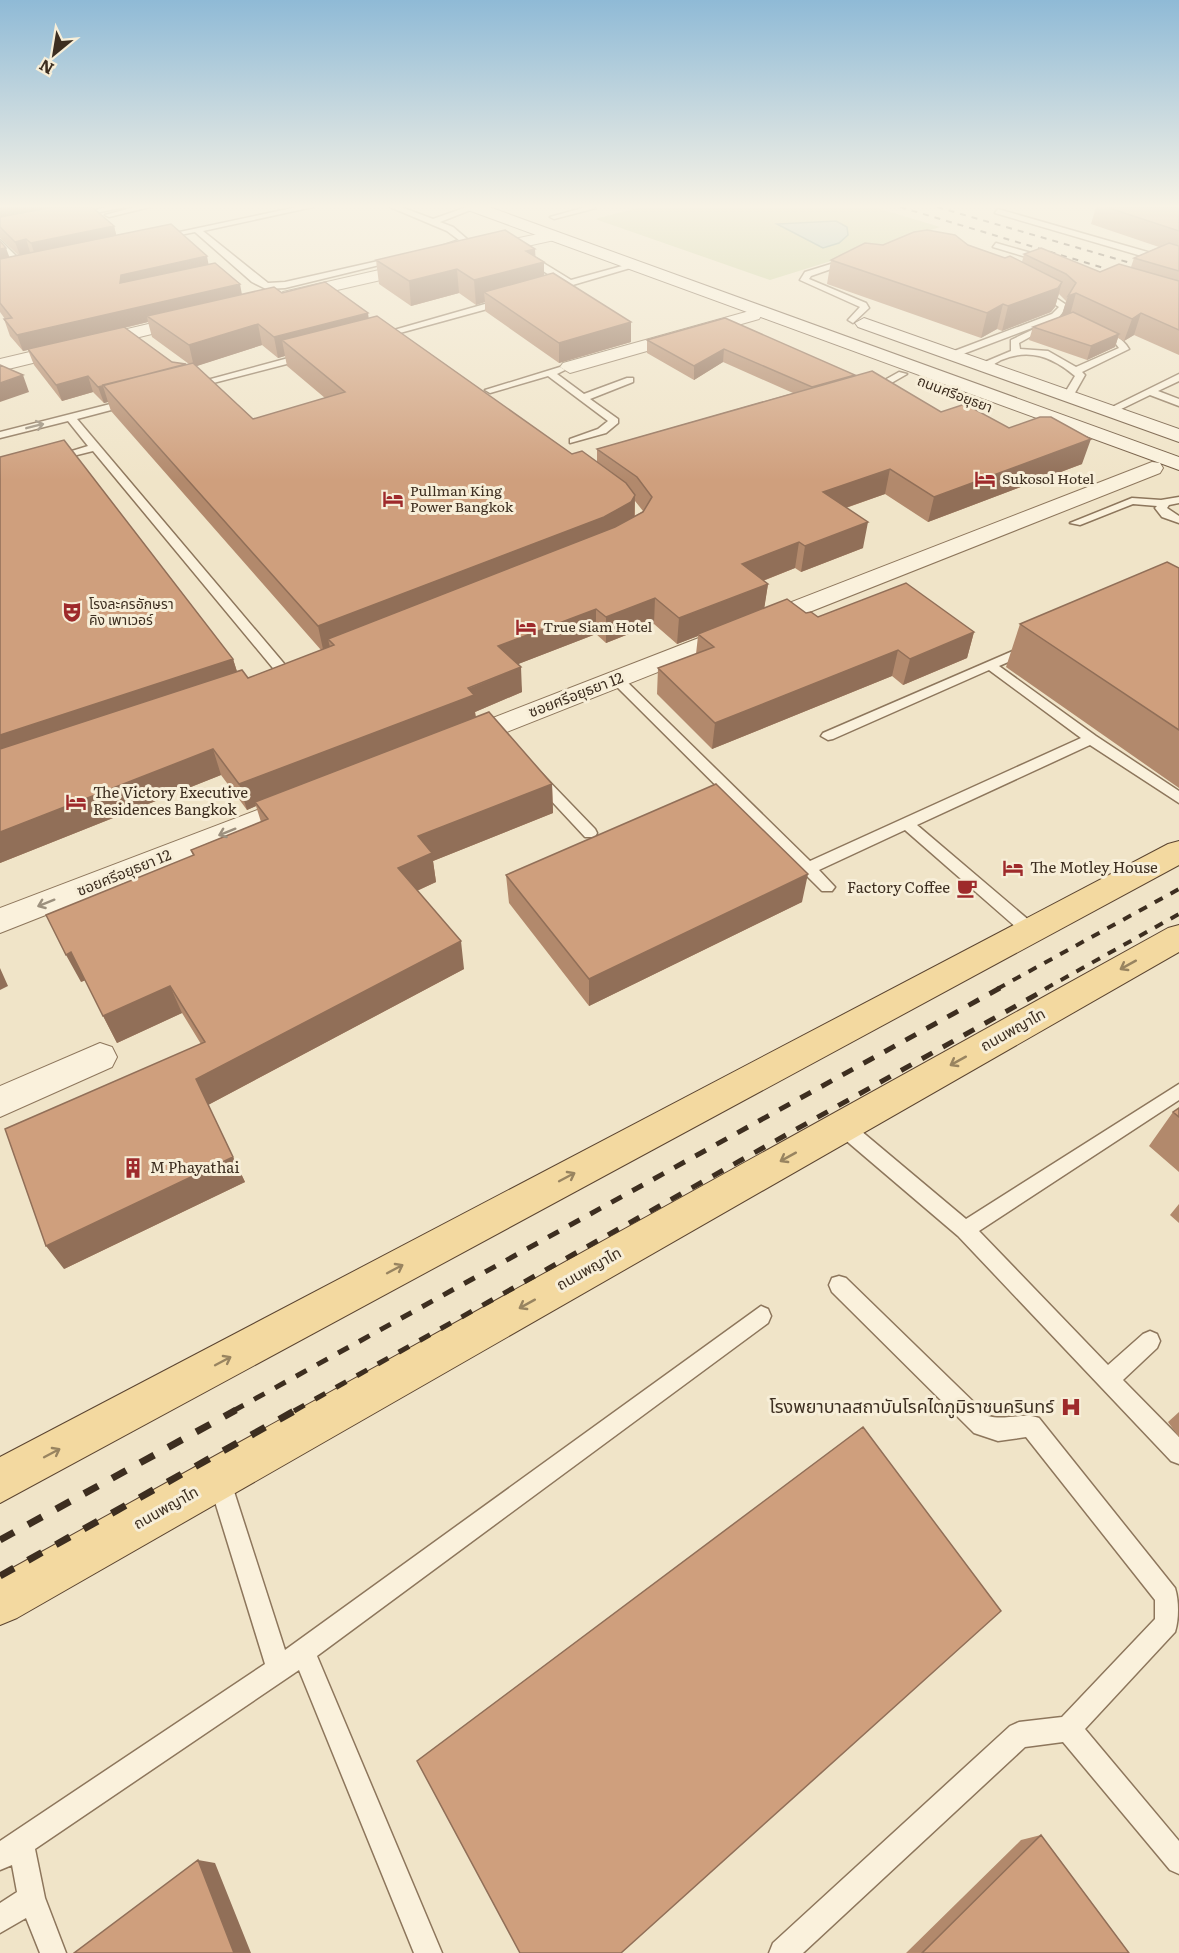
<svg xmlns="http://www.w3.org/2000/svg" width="1179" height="1953" viewBox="0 0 1179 1953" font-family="Literata,'Noto Sans Thai',serif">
<rect width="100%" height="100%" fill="#f0e4c8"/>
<path fill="#c9cf9b" d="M641 207H874L940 227 770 280 595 219Z"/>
<path fill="#a9c4bc" stroke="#6f938a" stroke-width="1.5" d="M836 221 847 227 848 235 839 243 823 248 777 224Z"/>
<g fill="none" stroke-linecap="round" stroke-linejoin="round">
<g stroke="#8d765c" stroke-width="3">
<path id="service" d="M107 207H124L77 217 73 215Z
M135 207H150L109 217 105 215Z
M297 207H313L203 231 268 283 285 282 396 257 400 260 285 288 266 289 252 282 195 232 160 239 156 237Z
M390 207H401L433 219 467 207H478L440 222 453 227 467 239 463 246 445 250 442 246 459 240 447 231Z
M586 207 596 208 554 219 550 217Z
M998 209 1179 261V267L995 213Z
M0 240 20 260 32 257 36 260 15 265 0 247Z
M996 243 1049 258 1050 260 1046 263 993 247Z
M521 253H527L571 280 633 263 637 266 549 292 546 291V287L562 283 521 257Z
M847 259 854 261 811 276 809 279 866 303 869 308 853 323 848 320 860 307 800 280 805 272Z
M1035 288H1041L1068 306 1058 318 955 357H949V353L1052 314 1059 307 1035 292Z
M506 298 510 301 509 303 378 339 373 336Z
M1032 330 1037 333 1019 343 1020 349 1048 351 1076 367 1119 348 1116 344 1095 334V330C1108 329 1123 338 1129 349L1082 372 1085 375 1072 398 1068 399 1063 396 1075 376C1052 357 1030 348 1001 360 994 364 988 369 980 368V364L1011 351V340Z
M307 353 310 354V358L190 389 185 386Z
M560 367 565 370 557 374 584 394 627 378H633V382L590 399 618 419V423L606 433 570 443V439L598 429 608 421 548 376 490 393 485 390Z
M899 372 907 374 886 386 893 390V394H885L874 386Z
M1179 374V381L1158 391 1179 399V406L1150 395 1113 413 1104 411Z
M130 399 134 400V404L77 419 292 673V679H282L93 451 49 462V458L88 446 68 421 0 438V432Z
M1179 497V503L1169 505 1167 508 1179 516V523L1162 517 1155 508 1157 506 1133 504 1080 525 1070 523 1132 498 1161 500Z
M1029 644 1035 648 1034 651 999 666 1096 736 1179 791V803L1090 745 917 825 1037 927 1039 931 1037 935H1025L905 830 819 870 835 887 832 891H822L609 679 611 676H621L810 861 1081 738 989 670 833 739 828 740 821 736 823 733Z
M536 771 541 773 595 829 597 833 595 837H585L531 779 529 776Z
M1179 1084V1100L979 1231 1108 1365 1143 1334 1150 1331 1157 1334 1160 1341 1157 1348 1123 1380 1179 1437V1464L1171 1461 958 1236 836 1132 833 1126 836 1120 842 1118 848 1120 966 1219Z
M839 1276 846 1278 988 1416C1005 1421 1023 1412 1039 1418L1175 1588C1179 1601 1179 1619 1175 1632L1085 1729 1179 1841V1874L1170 1870 1063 1742 1025 1747 803 1953H769L773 1943 1010 1726 1019 1722 1062 1717 1155 1619V1600L1026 1437 998 1441 974 1433 832 1292 829 1285 832 1278Z
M761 1306 768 1309 771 1316 768 1323 317 1656 442 1953H414L299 1670 35 1849 45 1898 66 1953H40L26 1918 0 1933V1903L17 1892 12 1865 0 1870V1841L265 1664 208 1479 211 1471 219 1468 227 1471 230 1479 285 1650Z"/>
</g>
<g stroke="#8d765c" stroke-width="2">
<path id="minor" d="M553 231 559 233 561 236 559 239 482 256 474 251 476 247Z
M423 260 429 261 431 265 429 269 289 301 280 296 283 292Z
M753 310 762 315 759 319 570 373 560 367 563 363Z
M195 313 204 318 201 322 0 371V359Z
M1152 462 1160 463 1163 468 1160 473 469 747 459 750 449 747 445 741 449 735Z
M302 793 312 796 317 803 312 810 0 933V908Z
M100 1043 112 1047 117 1057 112 1067 0 1117V1086Z"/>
</g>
<g stroke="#6f573f" stroke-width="2">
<path id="secondary" d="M466 207H489L1179 457V470L468 210Z
M864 318 1179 429V442L858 327 855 323Z"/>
</g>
<g stroke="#5b4430" stroke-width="2">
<path id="primary" d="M1179 841V865L0 1503V1457L1168 844Z
M1179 925V952L17 1618 0 1625V1575L1168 928Z"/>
</g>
<use href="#service" fill="#faf1dc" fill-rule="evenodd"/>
<use href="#minor" fill="#faf1dc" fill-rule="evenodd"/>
<use href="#secondary" fill="#faf1dc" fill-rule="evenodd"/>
<use href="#primary" fill="#f3d9a0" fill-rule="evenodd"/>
<path stroke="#3d2e20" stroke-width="2" stroke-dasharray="6 6" stroke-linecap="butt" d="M900 207 1124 274
M937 207 1179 277"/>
<path stroke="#3d2e20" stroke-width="4" stroke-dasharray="9 9" stroke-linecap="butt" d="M997 989 1179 889
M1045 989 1179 914"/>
<path stroke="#3d2e20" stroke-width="5" stroke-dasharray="12 12" stroke-linecap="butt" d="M233 1411 1000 988
M294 1411 1048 988"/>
<path stroke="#3d2e20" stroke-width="7" stroke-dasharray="16 16" stroke-linecap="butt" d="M0 1540 236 1410
M0 1576 296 1410"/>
</g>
<path fill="#b2896c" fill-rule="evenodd" d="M0 207 114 226 116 235 209 265 242 294 282 293 368 313V318L572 454 597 462V449L793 393 723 362 694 380 647 353V340L725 318 855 376 941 412 1009 428 1082 464 928 522 885 494 846 508 863 548 801 572 795 568 763 581 768 584 764 608 806 613 818 617 974 632 967 658 903 685 892 676 712 749 657 694 658 668 696 654 698 636 677 644 654 624 606 643 596 634 518 664 522 692 475 712 476 717 552 784 553 813 433 861 436 882 417 891 464 969 208 1105 245 1182 64 1269 201 1044 182 1013 117 1043 85 980 81 982 193 856 191 850 261 822 256 806 247 810 221 775 0 863V457L233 659 237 672 248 678 321 650 111 411 108 402 104 403 93 392 62 401 34 365 28 350 23 351 10 336 4 319H5L0 312V241L9 257 18 255 0 238V217L17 214 0 217ZM148 322 152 337 189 364H186L172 362 125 328ZM262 345 278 358 285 356 287 366 325 398 253 419 196 366ZM635 501 643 511 635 516Z
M1096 207H1179V355L1134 335 1124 341 1118 338 1115 347 1087 360 1029 340 1033 327 1062 316 1066 301 1059 294 1055 307 1051 312 1002 331 997 329 981 338 827 284 831 260 883 245H968L1005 258 1022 262 1024 254 1100 272 1131 267 1134 258 1159 247 1091 224Z
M536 257 544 276 631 322V342L559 363 485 311V302L476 305 459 293 411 306 379 284 376 260Z
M1179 568V788L1006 667 1020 624Z
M506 875 802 902 589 1006 509 903Z
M1179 1108V1172L1149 1146 1173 1112Z
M1179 1204V1223L1170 1215Z
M1179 1412V1437L1168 1422Z
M1041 1835 1129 1953H906L1021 1840Z"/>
<path fill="#916f58" d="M0 207H62L0 217Z
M114 226 118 242 36 259 31 243Z
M26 239 31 255 21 258 15 242Z
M6 248 12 264 0 266V249Z
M535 249 536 264 544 262V286L484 292 485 302 476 305 474 280 526 251Z
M207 256 210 272 120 283 121 275Z
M457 269 459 293 411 306 409 281Z
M1062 282 1055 307 1051 312 1002 331 1008 306Z
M240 284 243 300 147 316 148 322 23 351 17 335Z
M1076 293 1070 315 1061 317 1068 296Z
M1003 304 997 329 981 338 987 313Z
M368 313 371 334 282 340 285 356 278 358 274 337Z
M1141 313 1134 335 1124 341 1132 319Z
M631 322V342L559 363V343Z
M258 324 262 345 194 367 189 345Z
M1119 334 1115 347 1087 360 1091 346Z
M724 349 723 362 694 380V366Z
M23 375 29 392 0 402V383Z
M88 376 93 392 62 401 56 385Z
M103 386 108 402 104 403 98 387Z
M1091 439 1082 464 928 522 934 497Z
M890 469 885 494 819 517 823 492Z
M635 495 634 522 334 645 328 639 331 651 324 654 318 626Z
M868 522 863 548 801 572 805 546Z
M799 542 795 568 739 590 742 564Z
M768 584 764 610 698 634V636L677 644 679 618Z
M655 598 654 624 606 643V617Z
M596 609V634L500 671 498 646Z
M974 632 967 658 903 685 910 659Z
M898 650 892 676 712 749 715 723Z
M233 659 241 684 0 765V735Z
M521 667 522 692 475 712 476 721 255 802 256 806 247 810 239 784Z
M213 749 221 775 0 863V832Z
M552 784 553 813 433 861 436 882 403 897 398 868 418 836Z
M808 874 802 902 589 1006V979Z
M461 941 464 969 208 1105 196 1079Z
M71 952 86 980 81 982 66 955Z
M0 968 8 986 0 990Z
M170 986 182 1013 117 1043 103 1016Z
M233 1157 245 1182 64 1269 46 1246Z
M198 1860 215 1863 251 1953H234Z"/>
<path fill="#cf9f7d" stroke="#916f58" stroke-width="1.5" d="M54 207H92L114 226 31 243 26 239 15 242 0 227V217Z
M1106 207H1179V231Z
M171 224 207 256 121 275 120 283 215 263 240 284 17 335 4 319 12 318 0 303V259Z
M505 230 535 249 526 251 544 262 474 280 457 269 409 281 376 260Z
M927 230 955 235 968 245 1005 258 1010 256 1062 282 1058 288 1008 306 1003 304 987 313 831 260 865 243 883 245 914 232Z
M0 241 6 248 0 249Z
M1169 243 1179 246V271L1134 258Z
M1041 248 1100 272 1119 264 1179 281V330L1141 313 1132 319 1076 293 1068 296 1076 283 1066 274 1024 254Z
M553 273 631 322 559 343 484 292Z
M325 282 368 313 274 337 258 324 189 345 147 316 274 287 282 293Z
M1073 312 1119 334 1091 346 1033 327Z
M377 316 572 454 582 451 626 483 635 495 631 502 604 517 318 626 103 385 193 363 253 419 345 392 282 340Z
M725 318 855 375 812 387 724 349 694 366 647 340Z
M124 327 172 362 186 364 98 387 88 376 56 385 28 349Z
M0 365 23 375 0 383Z
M872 371 941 412 965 404 1009 428 1040 417H1051L1091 439 934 497 890 469 823 492 868 522 805 546 799 542 742 564 768 584 679 618 655 598 606 617 596 609 498 646 521 667 468 688 474 695 239 784 213 749 0 832V749L242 670 248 678 334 645 328 639 615 527 643 512 652 497 637 477 597 449Z
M64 440 233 659 0 735V457Z
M1167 562 1179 568V730L1020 624Z
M906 583 974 632 910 659 898 650 715 723 658 668 714 647 698 634 787 599 806 613 811 612 818 617Z
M489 712 552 784 418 836 432 853 398 868 461 941 196 1079 233 1157 46 1246 5 1129 205 1042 170 986 103 1016 71 952 66 955 46 915 194 855 191 850 268 819 255 802Z
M716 784 808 874 589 979 506 875Z
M1179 1108V1117L1173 1112Z
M863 1427 1001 1611 621 1953H520L417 1761Z
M1041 1835 1129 1953H922Z
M198 1860 234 1953H74Z"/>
<defs><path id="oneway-shaft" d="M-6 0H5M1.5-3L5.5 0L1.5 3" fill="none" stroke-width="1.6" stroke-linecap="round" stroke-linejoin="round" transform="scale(1.5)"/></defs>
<g stroke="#9c907e">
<use href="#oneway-shaft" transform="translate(35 426) rotate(-14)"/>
<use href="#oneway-shaft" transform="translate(227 832) rotate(158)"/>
<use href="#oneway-shaft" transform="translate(46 903) rotate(158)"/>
</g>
<g stroke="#988460">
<use href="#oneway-shaft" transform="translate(1128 965) rotate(151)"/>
<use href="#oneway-shaft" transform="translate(958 1061) rotate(151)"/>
<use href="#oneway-shaft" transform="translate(788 1157) rotate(151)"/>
<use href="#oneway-shaft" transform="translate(567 1177) rotate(-28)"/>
<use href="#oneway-shaft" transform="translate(395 1269) rotate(-28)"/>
<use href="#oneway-shaft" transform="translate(527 1304) rotate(151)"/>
<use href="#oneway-shaft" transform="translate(223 1361) rotate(-28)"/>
<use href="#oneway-shaft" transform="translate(52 1453) rotate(-28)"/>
</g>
<linearGradient id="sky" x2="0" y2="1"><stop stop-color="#8fbad6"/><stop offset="0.43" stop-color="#f8f3e6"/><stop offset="1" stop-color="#f8f3e6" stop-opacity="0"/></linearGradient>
<rect width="1179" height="480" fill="url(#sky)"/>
<defs>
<g id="hotel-bare" transform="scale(1.62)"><path d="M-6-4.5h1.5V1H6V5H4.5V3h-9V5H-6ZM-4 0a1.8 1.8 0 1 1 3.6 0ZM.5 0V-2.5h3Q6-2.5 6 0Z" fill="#9e2a2b" stroke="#f7eed8" stroke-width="2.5" paint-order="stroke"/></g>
<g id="theatre-bare" transform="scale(1.62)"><path d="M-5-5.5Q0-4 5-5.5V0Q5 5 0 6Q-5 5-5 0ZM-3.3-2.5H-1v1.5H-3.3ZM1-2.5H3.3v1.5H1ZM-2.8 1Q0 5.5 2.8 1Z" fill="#9e2a2b" stroke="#f7eed8" stroke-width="2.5" paint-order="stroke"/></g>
<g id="cafe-bare" transform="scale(1.62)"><path d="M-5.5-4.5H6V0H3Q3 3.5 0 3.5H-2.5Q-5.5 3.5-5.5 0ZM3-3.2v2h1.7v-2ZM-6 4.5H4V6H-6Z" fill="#9e2a2b" stroke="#f7eed8" stroke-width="2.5" paint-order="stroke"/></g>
<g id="building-bare" transform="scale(1.62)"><path d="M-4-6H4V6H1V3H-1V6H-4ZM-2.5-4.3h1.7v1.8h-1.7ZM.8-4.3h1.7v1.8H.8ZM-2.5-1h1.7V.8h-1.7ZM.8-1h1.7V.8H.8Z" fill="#9e2a2b" stroke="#f7eed8" stroke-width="2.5" paint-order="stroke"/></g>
<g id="hospital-bare" transform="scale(1.62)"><path d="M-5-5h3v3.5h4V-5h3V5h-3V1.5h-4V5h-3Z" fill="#9e2a2b" stroke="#f7eed8" stroke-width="2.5" paint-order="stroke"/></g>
</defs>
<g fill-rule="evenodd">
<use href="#hotel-bare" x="985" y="479"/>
<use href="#hotel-bare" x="393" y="499"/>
<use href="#theatre-bare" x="72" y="612"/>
<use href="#hotel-bare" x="526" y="627"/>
<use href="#hotel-bare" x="76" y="802"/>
<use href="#hotel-bare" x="1013" y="868"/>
<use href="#cafe-bare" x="967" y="888"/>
<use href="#building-bare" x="133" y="1168"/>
<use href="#hospital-bare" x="1071" y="1407"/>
</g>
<g text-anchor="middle" stroke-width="6" stroke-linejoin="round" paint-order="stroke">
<g font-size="14" fill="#3d2e20" stroke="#f7eed8">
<text transform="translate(955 394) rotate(21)" y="5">ถนนศรีอยุธยา</text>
</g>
<g font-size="14" fill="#3d2e20" stroke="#f7eed8" text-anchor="start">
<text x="1002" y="484">Sukosol Hotel</text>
<text x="410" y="496">Pullman King<tspan x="410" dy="16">Power Bangkok</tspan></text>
<text x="89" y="609">โรงละครอักษรา<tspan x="89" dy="16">คิง เพาเวอร์</tspan></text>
<text x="543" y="632">True Siam Hotel</text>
</g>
<g font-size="15" fill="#3d2e20" stroke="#f7eed8">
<text transform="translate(576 695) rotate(-21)" y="5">ซอยศรีอยุธยา 12</text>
<text transform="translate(124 873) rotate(-22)" y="5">ซอยศรีอยุธยา 12</text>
<text transform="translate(1013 1030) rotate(-29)" y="5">ถนนพญาไท</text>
<text transform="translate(589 1269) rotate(-29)" y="5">ถนนพญาไท</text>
<text transform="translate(166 1508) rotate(-29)" y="5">ถนนพญาไท</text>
</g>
<g font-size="15" fill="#3d2e20" stroke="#f7eed8" text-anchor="start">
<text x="93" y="798">The Victory Executive<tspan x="93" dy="17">Residences Bangkok</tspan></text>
<text x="1030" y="873">The Motley House</text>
<text x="950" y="893" text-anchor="end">Factory Coffee</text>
<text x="150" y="1173">M Phayathai</text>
</g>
<g font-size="18" fill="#3d2e20" stroke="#f7eed8" text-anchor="end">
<text x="1054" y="1413">โรงพยาบาลสถาบันโรคไตภูมิราชนครินทร์</text>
</g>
</g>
<g transform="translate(54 54) rotate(210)" stroke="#f7eed8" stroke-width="4.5" paint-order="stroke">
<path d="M0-4.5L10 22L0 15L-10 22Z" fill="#3d2e20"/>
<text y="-9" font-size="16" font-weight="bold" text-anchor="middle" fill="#3d2e20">N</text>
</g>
</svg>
